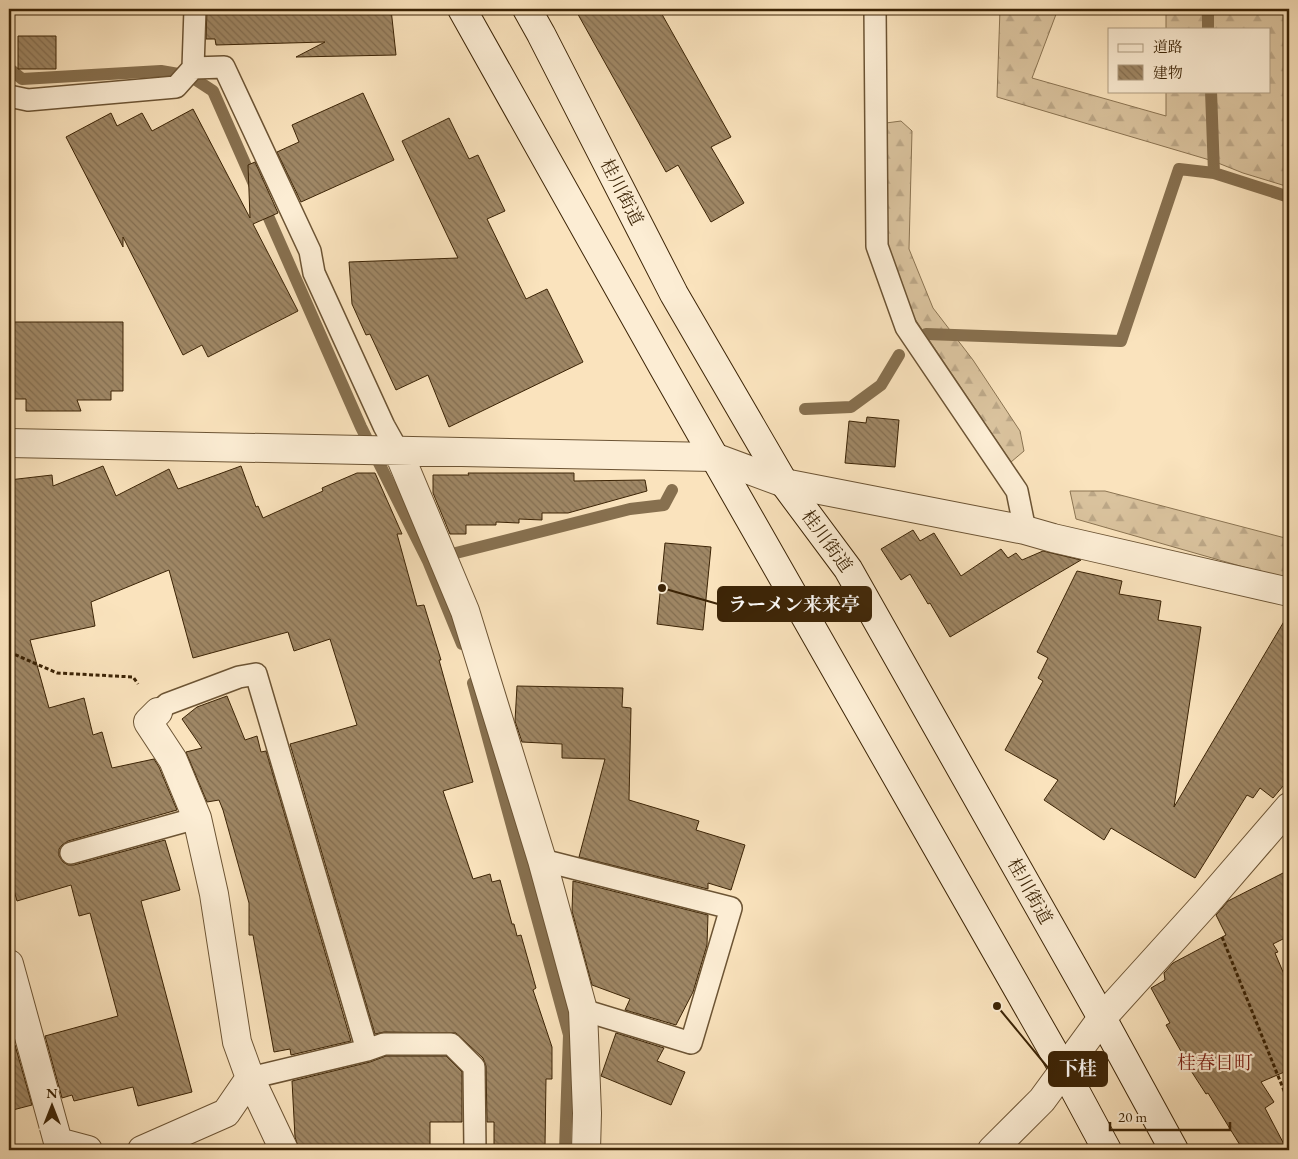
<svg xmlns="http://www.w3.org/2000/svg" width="1298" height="1159" viewBox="0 0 1298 1159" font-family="'EB Garamond','Noto Serif JP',serif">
<defs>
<pattern id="forest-firs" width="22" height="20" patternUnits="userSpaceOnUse" patternTransform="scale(1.25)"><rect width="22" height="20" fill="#dac39e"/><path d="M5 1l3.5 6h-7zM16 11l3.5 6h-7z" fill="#bca787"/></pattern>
<pattern id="building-back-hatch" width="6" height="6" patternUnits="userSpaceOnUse" patternTransform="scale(1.25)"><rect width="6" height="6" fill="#9f8765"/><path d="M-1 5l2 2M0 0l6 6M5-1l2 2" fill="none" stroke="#836e51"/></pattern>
</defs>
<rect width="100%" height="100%" fill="#fae3bd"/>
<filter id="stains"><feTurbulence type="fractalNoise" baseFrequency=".004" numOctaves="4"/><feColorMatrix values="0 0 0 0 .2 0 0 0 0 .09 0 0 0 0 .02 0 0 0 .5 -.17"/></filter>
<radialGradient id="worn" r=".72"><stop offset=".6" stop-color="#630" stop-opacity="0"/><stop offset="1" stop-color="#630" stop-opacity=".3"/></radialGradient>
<path fill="url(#forest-firs)" stroke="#8b7452" d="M1000 9H1058L1032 78 1166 116V91H1269V29H1166V9H1289V187L1243 173 1213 161 997 97Z
M901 121 912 131 909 249 933 308 973 360 1020 431 1024 451 1011 462 909 310 885 239 886 123Z
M1070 491H1105L1289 539V580L1076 519Z"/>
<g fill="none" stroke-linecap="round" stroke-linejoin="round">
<path stroke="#87704f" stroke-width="12" d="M1208 9V29
M9 68 22 79 161 71 190 76 213 91 361 427 428 561 462 644
M1211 91 1214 173 1289 197
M926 334 1121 341 1179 169 1214 173
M805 409 851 407 881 385 899 355
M440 557 630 509 664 505 672 490
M473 683 569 1035 565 1150"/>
</g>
<path fill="url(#building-back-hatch)" stroke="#3c2406" d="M207 9H391L396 55 296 57 325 42 216 45 215 39H206Z
M575 9H659L731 137 711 147 744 203 711 222 678 165 666 172Z
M18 36H56V69H18Z
M363 93 394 160 301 202 277 152 299 142 292 125Z
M193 109 250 218 248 165 255 162 278 213 253 224 298 311 208 357 202 345 183 355 123 237V247L66 137 111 113 117 126 142 113 152 131Z
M449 118 469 159 478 155 505 211 487 219 526 299 547 289 583 362 449 427 428 375 396 390 370 334 366 335 352 304 349 262 458 258 402 141Z
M9 322H123V391H111V400H77L81 411H26V399H9Z
M867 417 899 420 895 467 845 463 849 421 866 423Z
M103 466 116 496 169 469 178 489 241 466 256 507 258 506 263 518 323 491 322 488 357 473H375L402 534H397L417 606 424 605 441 660H439L473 782 443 791 473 879 490 874 492 882 500 880 512 924H514L517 936 521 935 536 988 533 990 552 1047V1079H546L545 1146H494V1122H487L486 1066 483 1058 456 1033 384 1032 375 1034 290 744 357 725 330 639 294 651 288 632 193 658 169 570 91 602 95 626 30 640 49 708 84 698 93 735 102 732 112 768 154 759 159 767 177 810 68 841 62 845 59 849V856L63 862 68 865H74L165 840 180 890 141 901 192 1092 138 1106 133 1087 74 1101 72 1095 62 1098 45 1036 118 1016 90 913 79 916 71 885 17 901 9 873V531L15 530 9 480 52 475 53 486Z
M468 473H574V481L645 480 647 491 568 513H542V520L519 519V523L496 522V525H466V534H450L433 493V475H469Z
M913 530 920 541 934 533 961 576 1001 549 1008 558 1016 553 1022 560 1043 551 1081 560 950 637 930 603 928 604 910 574 901 580 881 549Z
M665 543 711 547 703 630 657 624Z
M1077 571 1122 581 1119 594 1161 601 1158 620 1201 627 1174 807 1289 613V779L1273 798 1260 788 1253 798 1247 795 1195 878 1111 828 1104 840 1044 800 1058 780 1005 750 1043 681 1038 678 1048 658 1037 652Z
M517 686 623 688 622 707 631 708 629 800 699 821 696 830 745 845 731 890 708 883V889L579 857 605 759 562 758V744L522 742 515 721Z
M227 696 245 740 257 736 261 752 266 751 351 1041 291 1055 290 1049 274 1052 253 935H249V903L223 810 219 800 207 802 186 752 202 748 182 719 197 707Z
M1289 870V936L1273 944 1278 952 1275 953 1289 986V1070L1261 1082 1274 1102 1265 1108 1287 1150H1243L1208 1093 1206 1094 1184 1060H1186L1166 1025 1170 1023 1151 988 1165 980 1164 973 1173 963 1226 935 1216 915 1228 901Z
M573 881 708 915 707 945 693 992 676 1025 625 1010 630 999 592 985 572 911Z
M616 1033 664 1048 657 1061 685 1072 671 1105 601 1076Z
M15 1045 32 1105 9 1111V1046Z
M386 1056H446L462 1072V1122H430V1150H299L295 1137 292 1081 370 1062Z"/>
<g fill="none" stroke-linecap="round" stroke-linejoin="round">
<g stroke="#6c5434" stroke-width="24">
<path id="lane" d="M195 9 193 68 224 67 310 251 314 273 384 426 398 451
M875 9 877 246 906 327 1017 491 1025 530
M9 96 28 100 176 87 193 68
M158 712 167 704 239 677 256 674 367 1050 250 1078
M71 853 197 818
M542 860 731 908 691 1043 583 1010
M367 1050 384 1044H451L474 1067 475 1150"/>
</g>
<g stroke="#6c5434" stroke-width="30">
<path id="street" d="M9 443 714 457 784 483 1025 530 1053 538 1289 592
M398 451 465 611 542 860 583 1010 587 1113 586 1150
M158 712 148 722 173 760 197 818 214 894 237 1042 250 1078 284 1150
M9 964 58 1142 88 1150
M142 1150 226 1113 250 1078
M992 1150 1042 1100 1102 1018 1207 902 1289 807"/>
</g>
<g stroke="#3c2406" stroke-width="30">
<path id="secondary" d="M462 9 663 367 1064 1070 1107 1150
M527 9 541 34 674 294 784 483 848 569 1102 1018 1174 1150"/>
</g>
<path stroke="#3c2406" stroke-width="3" stroke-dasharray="4 2.5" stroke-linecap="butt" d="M9 652 57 673 133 677 138 684
M1222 937 1289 1103"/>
<use href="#lane" stroke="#fcedd4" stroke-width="21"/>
<use href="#street" stroke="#fcedd4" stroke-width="28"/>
<use href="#secondary" stroke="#fcedd4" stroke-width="28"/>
</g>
<g text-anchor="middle" stroke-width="4.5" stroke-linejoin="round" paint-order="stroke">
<g font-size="18" fill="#3c2406" stroke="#fcedd4">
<text transform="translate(622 192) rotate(63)" y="6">桂川街道</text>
<text transform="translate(827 541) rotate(54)" y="6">桂川街道</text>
<text transform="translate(1030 891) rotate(61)" y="6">桂川街道</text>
</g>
<g font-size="19" fill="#7a1f14" stroke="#fcedd4">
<text x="1215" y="1069">桂春日町</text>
</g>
</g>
<path fill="none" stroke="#3c2406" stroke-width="2" d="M662 588L718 604M997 1006L1049 1069"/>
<g fill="#3c2406" stroke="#fcedd4" stroke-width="2">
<circle cx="662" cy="588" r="5"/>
<circle cx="997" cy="1006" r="5"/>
</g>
<g fill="#3c2406" stroke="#3c2406" stroke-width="2">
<rect x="718" y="587" width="153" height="34" rx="5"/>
<rect x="1049" y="1052" width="58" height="34" rx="5"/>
</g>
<g font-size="19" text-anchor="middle" font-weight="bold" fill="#fff">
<text x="794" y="611">ラーメン来来亭</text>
<text x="1078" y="1075">下桂</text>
</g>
<rect width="1298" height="1159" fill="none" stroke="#fae3bd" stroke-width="30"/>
<rect x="10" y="10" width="1278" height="1139" fill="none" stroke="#3c2406" stroke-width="2.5"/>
<rect x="15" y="15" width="1268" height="1129" fill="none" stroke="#3c2406"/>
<rect x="1108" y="28" width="162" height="65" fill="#fcedd4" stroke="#af9d82"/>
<rect x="1118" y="44" width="25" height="8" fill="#fcedd4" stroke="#af9d82"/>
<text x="1153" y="52" font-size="15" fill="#3c2406">道路</text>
<rect x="1118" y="65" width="25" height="15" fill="url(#building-back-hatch)" stroke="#af9d82"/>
<text x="1153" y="78" font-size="15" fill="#3c2406">建物</text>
<g transform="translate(52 1106)" stroke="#fcedd4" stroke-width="4" paint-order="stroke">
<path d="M0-4L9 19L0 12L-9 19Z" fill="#3c2406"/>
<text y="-8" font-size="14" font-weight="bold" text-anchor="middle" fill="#3c2406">N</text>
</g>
<path d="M1110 1122v8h120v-8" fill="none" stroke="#3c2406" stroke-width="2.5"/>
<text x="1118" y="1122" font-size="15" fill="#3c2406" stroke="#fcedd4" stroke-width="4" paint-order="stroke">20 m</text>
<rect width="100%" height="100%" filter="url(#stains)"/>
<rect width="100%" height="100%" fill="url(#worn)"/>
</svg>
